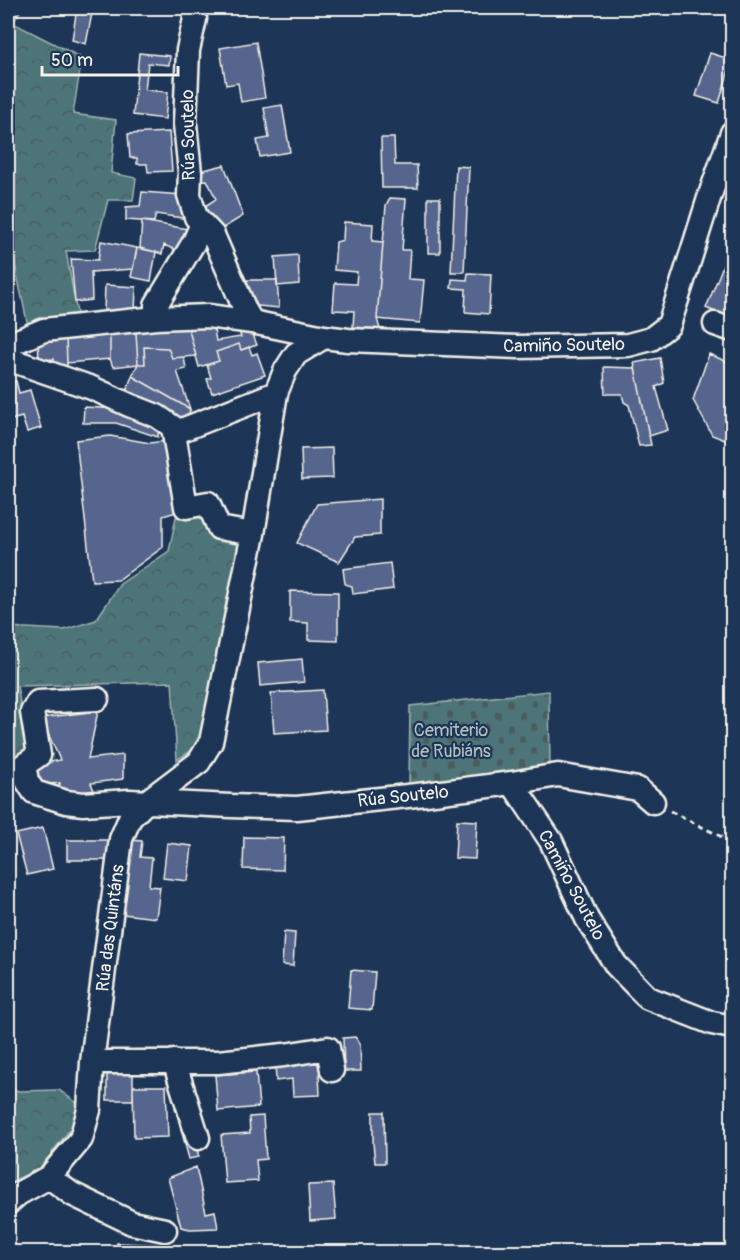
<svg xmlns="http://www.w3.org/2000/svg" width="740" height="1260" viewBox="0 0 740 1260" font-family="Pangolin,sans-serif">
<defs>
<pattern id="forest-crowns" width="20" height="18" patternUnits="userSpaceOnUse" patternTransform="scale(1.5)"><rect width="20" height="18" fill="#4d7579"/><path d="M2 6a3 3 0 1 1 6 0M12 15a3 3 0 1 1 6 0" fill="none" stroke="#4b5c5d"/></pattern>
<pattern id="cemetery-stones" width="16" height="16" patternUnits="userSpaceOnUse" patternTransform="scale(1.5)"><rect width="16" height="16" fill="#4d7579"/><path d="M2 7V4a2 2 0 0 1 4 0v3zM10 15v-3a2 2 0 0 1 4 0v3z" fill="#4b5c5d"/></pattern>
</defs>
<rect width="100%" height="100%" fill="#1d3557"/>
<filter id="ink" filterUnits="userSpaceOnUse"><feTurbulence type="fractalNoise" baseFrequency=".0167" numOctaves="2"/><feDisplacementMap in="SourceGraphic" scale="12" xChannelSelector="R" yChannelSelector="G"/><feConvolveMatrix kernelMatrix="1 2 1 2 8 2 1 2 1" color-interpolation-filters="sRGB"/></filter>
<g filter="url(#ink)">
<path fill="url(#forest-crowns)" stroke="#a0b3b0" stroke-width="1.5" d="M8 8H22L13 23 82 58 73 114 116 120 111 173 136 178 133 200H108L95 250 66 251 78 319 29 331 8 232Z
M204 509 241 538 208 740 177 760 172 682 17 686 30 758 8 761V627L64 630 96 620 120 584 169 551 176 517Z
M8 1088 19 1091 59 1090 81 1106 75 1123 40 1168 13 1181 8 1185Z"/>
<path fill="url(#cemetery-stones)" stroke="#a0b3b0" stroke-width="1.5" d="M549 691 550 766 409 786 410 706Z"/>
<path fill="#55658d" stroke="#f4f1e8" stroke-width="1.5" d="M77 8H93L86 44 72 40Z
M256 42 265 98 241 102 238 83 226 85 220 48Z
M139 53 170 56 169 65 148 63 145 90 168 92 165 119 133 115Z
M710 53 732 60 719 103 696 96Z
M282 105 290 152 260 157 257 140 269 138 264 108Z
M169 132 172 171 148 172 147 164H137V158H130L128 134Z
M381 138H394L395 165H417L418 188H382Z
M224 165 243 216 220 230 202 208 216 199 207 180 196 181V172Z
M456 166 469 167 464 272H451Z
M142 192 183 195 189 219 156 214 154 222 126 220V207L140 206Z
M390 198 406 199 402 250H410L408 279 424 280 420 323 377 319 386 205Z
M428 198H440V253H428Z
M142 221 188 229 180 252 164 245 162 254 156 252 140 248Z
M344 222 373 224 372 241 383 242 377 319 380 329 353 327 354 311 333 310 335 283 356 284 357 272 334 270 336 242 343 240Z
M101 241 137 248 133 269 91 272 92 300 75 302 71 259 98 260Z
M732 243V319L706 308Z
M137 248 156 252 151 281 131 277Z
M298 255 299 284 277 286 275 257Z
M468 273 491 274 489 314 465 312 466 289 451 288 452 279 467 280Z
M247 280H277L279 308 248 305Z
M105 285 136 287 135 312 104 310Z
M187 323 213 324 216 341 241 337 238 329 249 325 257 345 241 350 239 344 216 352 219 361 199 367Z
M187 323 196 356 172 358 168 348 144 347 145 364H138L136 333 135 326Z
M110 332V359L67 363 66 337Z
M110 332 136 333 138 364 113 367 110 359Z
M66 337 67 363V372L54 368V359L39 360 38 341Z
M239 344 241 350 249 347 252 355 257 353 265 375 212 393 207 379 211 378 207 365 219 361 216 352Z
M144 347 168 348 172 358 184 357 186 369 177 371 190 409 132 376 138 364H145Z
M709 354 732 364V443L712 435 693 400Z
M660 358 664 383 656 387 668 430 649 436 634 363Z
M604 367 635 368 651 445 639 446 629 405 624 402 622 394H605Z
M132 376 190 409 189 414 175 421 124 397Z
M16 381 19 393 30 390 41 428 27 432 22 417 8 421V383Z
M84 407 117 409 159 423 158 437 116 423H83Z
M110 436 150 443 165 441 176 512 163 516V547L118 580 92 581 76 440Z
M332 448 333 478 302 479 301 449Z
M380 499V535L355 537 339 562 297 543 317 504Z
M390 563 393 589 353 594 352 586 345 584 343 569Z
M290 591 338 592V641L308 640V623L290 622Z
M302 659 304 682 260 686 258 663Z
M323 690 326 730 274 733 271 693Z
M98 711 88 759 123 755V779L91 783 95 793H58L60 783 37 785 36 765 60 760 41 718Z
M457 820 477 821 475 859 455 858Z
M43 828 53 869 27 875 16 834Z
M244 837 284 838 283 870 243 869Z
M67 840H109V860H67Z
M131 840 142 841 140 857 152 858 149 886 160 887 156 918 123 914Z
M167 843 192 846 188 881 163 878Z
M284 932 295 933 293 966 282 965Z
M351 970 375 972 372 1010 348 1008Z
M355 1037 360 1043 361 1071H344L343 1038Z
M324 1058 325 1074H319L320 1095 293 1096 292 1079 276 1081 275 1061Z
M133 1067V1100H107V1068Z
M256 1072 259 1107 218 1111 215 1075Z
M133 1086H166L168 1137 134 1138Z
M185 1105 199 1157 189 1159 175 1107Z
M373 1112H384L385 1163H375L373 1143Z
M263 1116 266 1159 256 1160 258 1181 225 1183 221 1135 250 1133 249 1117Z
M196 1167 206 1213 215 1211 218 1228 190 1229 181 1227 168 1178Z
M333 1184 336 1219 310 1221 308 1185Z
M117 1243 171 1245V1252H117Z"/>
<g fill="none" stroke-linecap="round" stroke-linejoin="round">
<g stroke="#f4f1e8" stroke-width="27">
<path id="minor" d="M194 8 195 19 188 50 185 124 190 173 189 195 196 217 213 235 246 312 252 322
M156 318V305L194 242 202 224
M715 324 732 330
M324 337 348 340 517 347 628 345 651 339 669 325 710 195 732 133
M8 345 44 330 156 318 208 316 252 322 324 337 296 354 285 371 276 393 253 534 211 742 199 762 146 802 130 818 121 839 92 1062 89 1110 81 1139 49 1177 18 1194 8 1203
M8 359 92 388 129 405 157 416 173 427 186 507 208 503 219 528 253 534
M174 433 276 393
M97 699 38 702 32 712 39 755 24 765 27 781 34 792 66 802 83 804 129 801 231 806 297 808 426 794 512 783 558 775 638 789 653 802
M512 783 551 841 587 919 616 965 648 998 712 1023 732 1027
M174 1061 198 1138
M92 1062H218L284 1055 328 1048 332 1070
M49 1177 72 1194 132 1223 165 1230"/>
</g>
<path stroke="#f4f1e8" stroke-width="3" stroke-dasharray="6 4.5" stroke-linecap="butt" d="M670 811 732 842"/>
<use href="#minor" stroke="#1d3557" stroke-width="22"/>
</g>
</g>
<g text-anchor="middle" stroke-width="4.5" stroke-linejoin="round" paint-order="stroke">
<g font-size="18" fill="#f4f1e8" stroke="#1d3557">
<text transform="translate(188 135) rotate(-91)" y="6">Rúa Soutelo</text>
<text transform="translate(564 345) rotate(-1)" y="6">Camiño Soutelo</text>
<text transform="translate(403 796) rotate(-6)" y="6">Rúa Soutelo</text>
<text transform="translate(572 885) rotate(62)" y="6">Camiño Soutelo</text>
<text transform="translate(110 928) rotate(-83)" y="6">Rúa das Quintáns</text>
</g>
<g font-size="18" fill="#b1bfbc" stroke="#1d3557">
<text x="451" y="736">Cemiterio<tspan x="451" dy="21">de Rubiáns</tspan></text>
</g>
</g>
<rect width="740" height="1260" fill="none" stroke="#1d3557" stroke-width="30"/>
<rect x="15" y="15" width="710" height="1230" fill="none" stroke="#f4f1e8" stroke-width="2" filter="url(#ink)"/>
<path d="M42 66v9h136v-9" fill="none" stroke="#f4f1e8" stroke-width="3"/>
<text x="51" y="66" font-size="18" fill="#f4f1e8" stroke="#1d3557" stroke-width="4.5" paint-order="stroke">50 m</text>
</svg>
